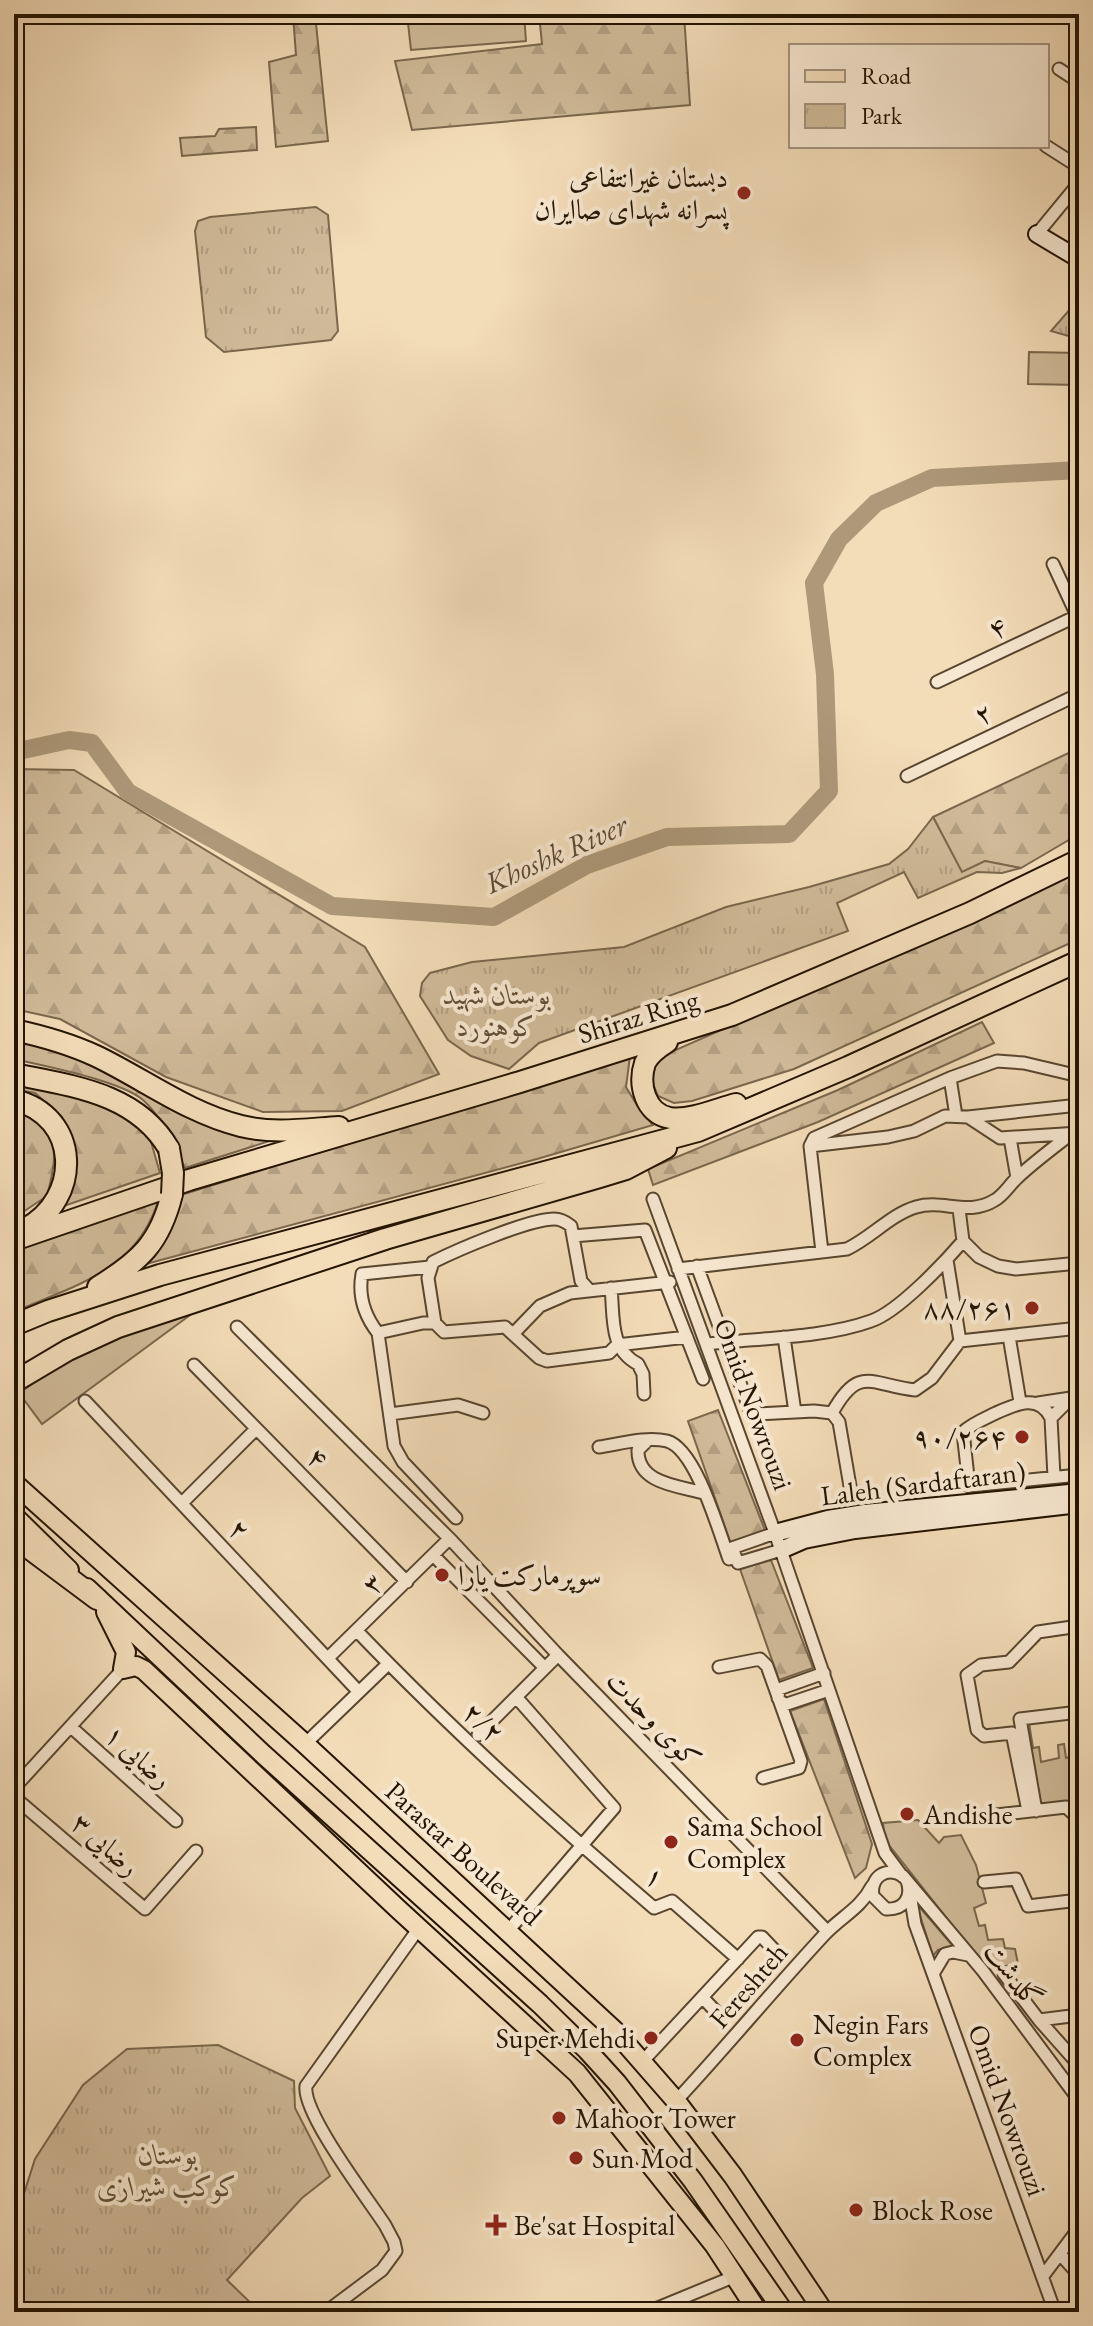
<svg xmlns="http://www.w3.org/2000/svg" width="1093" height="2326" viewBox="0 0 1093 2326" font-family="'EB Garamond',Amiri,serif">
<defs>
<pattern id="forest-firs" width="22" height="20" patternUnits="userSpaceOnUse" patternTransform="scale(2)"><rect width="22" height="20" fill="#d0ba99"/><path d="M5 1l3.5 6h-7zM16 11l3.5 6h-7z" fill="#b29f82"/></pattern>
<pattern id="park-tufts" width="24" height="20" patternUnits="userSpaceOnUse" patternTransform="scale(2)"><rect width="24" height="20" fill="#d0ba99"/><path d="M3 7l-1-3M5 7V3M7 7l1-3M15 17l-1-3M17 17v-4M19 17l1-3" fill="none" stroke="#b29f82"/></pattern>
</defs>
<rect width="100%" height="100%" fill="#f3dcb8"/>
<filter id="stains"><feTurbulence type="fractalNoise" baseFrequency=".0025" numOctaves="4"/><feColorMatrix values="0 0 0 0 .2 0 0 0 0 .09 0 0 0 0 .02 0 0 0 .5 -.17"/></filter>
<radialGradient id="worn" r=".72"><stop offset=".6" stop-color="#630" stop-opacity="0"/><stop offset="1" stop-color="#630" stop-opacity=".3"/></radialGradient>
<path fill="#d0ba99" stroke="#7a674d" stroke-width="2" d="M407 14H524L526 41 411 50Z
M1029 352 1079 353V385L1028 384Z
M197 1310 42 1424 19 1393C77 1351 129 1331 197 1310Z
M1029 1723 1033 1748 1039 1747 1041 1762 1059 1758 1058 1745 1064 1744 1066 1758 1072 1756 1076 1781H1079V1813L1038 1808 1024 1724Z
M918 1820 939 1843 944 1837 961 1835 976 1865 986 1903 974 1908 979 1926 985 1925 988 1940 1003 1939 1005 1948 1015 1949 1018 1964 987 1969 885 1840 883 1823Z
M916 1903 953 1946 938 1950 933 1956Z"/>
<path fill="url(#forest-firs)" stroke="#7a674d" stroke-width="2" d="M315 14 328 141 276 147 269 62 296 55 293 15Z
M539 14H684L690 105 412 130 395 61 542 44Z
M256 127 257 150 182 156 180 138 215 136 219 129Z
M1079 748V834L1021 868 985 861 962 873 933 817Z
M14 769 74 770 365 947 439 1074 342 1111 263 1112 166 1077 60 1019 14 1009Z
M1079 872V939L794 1069 692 1101 674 1103 658 1096 651 1080 652 1066 662 1056Z
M982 1022 994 1043 818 1122 653 1185 648 1169 838 1090Z
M14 1038 83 1057 279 1138 185 1168C174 1145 163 1118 143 1100 121 1081 45 1066 14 1059Z
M630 1056 626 1087 638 1107 653 1125 537 1159 146 1264 166 1238 181 1195Z
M14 1080 102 1102 147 1128 160 1173 61 1207 75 1157 62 1117 35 1093 14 1089Z
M14 1108C60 1131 59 1149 47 1196L14 1218Z
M159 1198C138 1271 77 1284 14 1312V1252L28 1244Z
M718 1410 766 1533 731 1544 688 1421Z
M771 1560 813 1668 779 1680 740 1569Z
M824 1699 872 1844 866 1868 855 1878 790 1711Z"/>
<path fill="url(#park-tufts)" stroke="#7a674d" stroke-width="2" d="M316 207 328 215 338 331 331 340 224 352 206 337 195 231 198 221 210 217Z
M1079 299V339L1051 331Z
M933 817 962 872 985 861 1021 868 1002 873 977 872 918 898 904 872 837 903 848 931 539 1043 509 1069 471 1056 448 1040 420 996 422 983 430 973 472 962 624 947 726 907 809 887 889 864 908 849Z
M218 2045 294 2081 295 2108 330 2176 302 2198 227 2280 260 2312H14V2225L35 2159 83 2085 127 2049Z"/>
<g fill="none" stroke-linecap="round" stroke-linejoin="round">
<path stroke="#ad987a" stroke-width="18" d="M14 752 69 740 92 743 128 792 332 906 494 917 587 865 667 837 789 834 829 791 825 674 814 583 839 539 876 503 932 478 1079 470"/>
<g stroke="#58462f" stroke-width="15">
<path id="street" d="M1059 69 1079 82
M1046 146 1079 167
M1037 234 1079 183
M1053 564 1079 620
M937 682 1079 615
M907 776 1079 694
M950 1078 956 1116
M968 1117 1079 1105
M1010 1138 1017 1178
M810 1146 888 1137 914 1131 945 1116 968 1117 1000 1138 1079 1133
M653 1199 775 1533 885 1853 902 1876
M959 1209 963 1241 979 1257 998 1266 1016 1269 1079 1263
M573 1236 645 1230 703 1379
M822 1252 810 1146 814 1138 950 1078 997 1061 1024 1063 1079 1076
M947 1260 960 1341
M697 1266 750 1410 755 1414 814 1411 832 1413 839 1422 851 1492
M430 1267 362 1274C358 1296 364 1315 378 1333L394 1446 403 1462 456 1518
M678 1269 847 1249C872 1237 890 1215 916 1207 943 1199 968 1217 995 1200 1004 1195 1010 1184 1017 1178 1034 1162 1053 1148 1071 1134
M611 1288C614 1317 609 1349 638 1364L643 1374 644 1394
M435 1323 428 1278 433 1262C457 1250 529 1219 554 1219 561 1219 566 1222 571 1226L581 1281 589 1290
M237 1327 452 1541 558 1655 827 1931
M378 1333 423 1323H435L444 1332 505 1327 539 1358 547 1361 609 1353 617 1345 687 1337
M514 1333 540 1306 570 1293 670 1282
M1009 1336 1020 1402
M784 1337 795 1412
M707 1344C758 1338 824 1338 871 1321 898 1312 944 1263 963 1241
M194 1365 407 1582
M1079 1397 1071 1398 1051 1418C1039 1393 1016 1404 996 1413 984 1419 973 1423 963 1432L969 1486 1079 1475
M85 1401 358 1691
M1038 1403 1071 1398
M832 1413C859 1364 871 1385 915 1390L932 1378 960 1341 1079 1328
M390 1414 458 1405 483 1413
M1051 1418 1054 1477
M648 1440 638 1450C637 1484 679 1486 704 1493
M599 1447C620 1444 646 1436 667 1441 696 1449 719 1532 729 1559L734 1557
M182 1503 256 1429
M775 1533 732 1548 738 1563 781 1550
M433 1555 545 1668
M357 1631C451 1729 551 1820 654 1908L672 1901 738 1959
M328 1658 448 1540
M719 1667 760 1659 767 1666 801 1761 799 1768 763 1778
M824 1673 779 1689 778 1698 784 1705 829 1690
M71 1727 176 1821
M478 1735 558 1655
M305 1744 388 1664
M14 1788 123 1669
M14 1797 145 1909 196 1851
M1028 1811 1012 1733 984 1736 977 1730 967 1675 981 1665 1009 1662 1038 1632 1079 1626
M1036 1811 1020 1719 1079 1712
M978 1817 1066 1807 1079 1819
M907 1881C913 1898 903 1910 886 1909L873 1896C870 1877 886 1866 903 1876L983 1971 1079 2100
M984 1882 1016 1879 1028 1906 1079 1900
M910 1894 915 1924 1055 2312
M508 1931 614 1808 517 1698
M933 1974 945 1954 953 1952 968 1955
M1004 1974 1039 2020
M703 1998 723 2019
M1079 2015 1039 2020 1079 2065
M642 2062 758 1937H762L779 1955
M676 2101C727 2046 774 1989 825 1934 841 1917 861 1908 872 1886
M1060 2254 1079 2275
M1043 2276 1079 2228
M326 2312 382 2270 396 2251 394 2242 385 2225C368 2199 302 2113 306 2086L419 1928
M648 2312 733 2277"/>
</g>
<g stroke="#241401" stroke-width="20">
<path id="secondary" d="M1037 234 1079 259
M775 1533 828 1519 865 1513 1079 1492
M781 1550 804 1540 855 1530 1079 1504"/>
</g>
<g stroke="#241401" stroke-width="22">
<path id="primary" d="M14 1483 305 1744 614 2030 676 2101 733 2176 824 2312
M14 1516 69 1570
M87 1588 264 1755 540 2004 587 2050 617 2083 693 2181 784 2312
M106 1612 126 1652 123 1669 136 1666 144 1670 398 1909 577 2073 715 2246 758 2312"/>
</g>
<g stroke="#241401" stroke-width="24">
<path id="highway" d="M14 1030C42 1036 70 1044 96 1056 144 1079 188 1113 241 1126 273 1134 306 1129 339 1127
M667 1042C659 1047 649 1054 645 1063 638 1084 645 1114 670 1118 690 1121 717 1109 736 1104
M14 1074C72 1086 137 1093 169 1149
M14 1100C81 1116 82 1199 25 1229
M14 1240 189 1180 520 1082 732 1015 970 913 1079 860
M98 1287C140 1261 160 1243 172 1194
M14 1325 48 1311 160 1275 698 1131 848 1067 1079 961
M14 1382 68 1350 118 1327 385 1239 600 1177 626 1169 666 1148
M14 1537 97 1599"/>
</g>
<use href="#street" stroke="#f7e8d1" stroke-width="11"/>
<use href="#secondary" stroke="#f7e8d1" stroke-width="16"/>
<use href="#primary" stroke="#f3dcb8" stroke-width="18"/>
<use href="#highway" stroke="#f3dcb8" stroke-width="20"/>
<g stroke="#241401" stroke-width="24" stroke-linecap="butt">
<path id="highway-bridge" d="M169 1149 173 1173 172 1194"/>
</g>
<use href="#highway-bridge" stroke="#f3dcb8" stroke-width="20"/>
</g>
<g fill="#8f2418" stroke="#f7e8d1" stroke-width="3">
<circle cx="744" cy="193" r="8"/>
<circle cx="1032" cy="1308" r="8"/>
<circle cx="1022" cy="1437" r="8"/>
<circle cx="442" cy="1575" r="8"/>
<circle cx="907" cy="1814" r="8"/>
<circle cx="671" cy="1842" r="8"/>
<circle cx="651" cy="2038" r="8"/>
<circle cx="797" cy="2040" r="8"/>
<circle cx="559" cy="2118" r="8"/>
<circle cx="576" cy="2158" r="8"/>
<circle cx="856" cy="2210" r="8"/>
<path d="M492 2213h8v8h8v8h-8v8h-8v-8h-8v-8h8z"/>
</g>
<g text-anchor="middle" stroke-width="8" stroke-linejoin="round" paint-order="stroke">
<g font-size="28" fill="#241401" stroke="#f7e8d1" text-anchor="start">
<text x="728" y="187" text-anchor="end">دبستان غیرانتفاعی<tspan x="728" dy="32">پسرانه شهدای صاایران</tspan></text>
<text x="1016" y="1318" text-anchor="end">۸۸/۲۶۱</text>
<text x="1006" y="1447" text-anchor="end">۹۰/۲۶۴</text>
<text x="458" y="1585">سوپرمارکت یارا</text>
<text x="923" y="1824">Andishe</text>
<text x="687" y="1836">Sama School<tspan x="687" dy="32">Complex</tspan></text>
<text x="813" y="2034">Negin Fars<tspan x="813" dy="32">Complex</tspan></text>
<text x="635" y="2048" text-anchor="end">Super Mehdi</text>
<text x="575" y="2128">Mahoor Tower</text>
<text x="592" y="2168">Sun Mod</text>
<text x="872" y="2220">Block Rose</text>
<text x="514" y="2235">Be'sat Hospital</text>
</g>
<g font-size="28" fill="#241401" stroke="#f7e8d1">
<text transform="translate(997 627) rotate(-25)" y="10">۴</text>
<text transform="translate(983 713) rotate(-25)" y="10">۲</text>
<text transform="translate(638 1016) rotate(-17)" y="10">Shiraz Ring</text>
<text transform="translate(754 1404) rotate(70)" y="10">Omid Nowrouzi</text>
<text transform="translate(318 1457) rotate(45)" y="10">۴</text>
<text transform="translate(923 1483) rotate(-7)" y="10">Laleh (Sardaftaran)</text>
<text transform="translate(240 1529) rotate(47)" y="10">۲</text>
<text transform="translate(372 1583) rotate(-45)" y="10">۳</text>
<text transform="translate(654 1719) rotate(46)" y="10">کوی وحدت</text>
<text transform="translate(484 1722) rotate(43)" y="10">۲/۲</text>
<text transform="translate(139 1756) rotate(42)" y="10">رضایی ۱</text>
<text transform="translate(106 1844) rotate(41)" y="10">رضایی ۳</text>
<text transform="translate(464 1853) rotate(42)" y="10">Parastar Boulevard</text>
<text transform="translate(655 1876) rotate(38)" y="10">۱</text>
<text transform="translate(1014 1974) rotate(52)" y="10">گلدشت</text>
<text transform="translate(748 1985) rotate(-49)" y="10">Fereshteh</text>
<text transform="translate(1008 2110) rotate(70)" y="10">Omid Nowrouzi</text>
</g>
<g font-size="28" font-style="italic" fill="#604e36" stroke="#f7e8d1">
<text x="497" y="1004">بوستان شهید<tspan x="497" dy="32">کوهنورد</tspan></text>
<text x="168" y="2164">بوستان<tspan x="168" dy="32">کوکب شیرازی</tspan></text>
</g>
<g font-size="30" font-style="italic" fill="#5b4931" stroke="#f7e8d1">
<text transform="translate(556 854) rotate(-24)" y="10">Khoshk River</text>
</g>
</g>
<rect width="1093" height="2326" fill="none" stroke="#f3dcb8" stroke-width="48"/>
<rect x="16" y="16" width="1061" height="2294" fill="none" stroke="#241401" stroke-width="4"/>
<rect x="24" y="24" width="1045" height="2278" fill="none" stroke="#241401" stroke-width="2"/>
<rect x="789" y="44" width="260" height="104" fill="#f7e8d1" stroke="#a3937e" stroke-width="2"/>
<rect x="805" y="70" width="40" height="12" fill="#f3dcb8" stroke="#a3937e" stroke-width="2"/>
<text x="861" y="84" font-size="24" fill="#241401">Road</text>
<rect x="805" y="104" width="40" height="24" fill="url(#park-tufts)" stroke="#a3937e" stroke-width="2"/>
<text x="861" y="124" font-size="24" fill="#241401">Park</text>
<rect width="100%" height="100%" filter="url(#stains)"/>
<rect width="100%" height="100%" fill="url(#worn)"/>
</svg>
